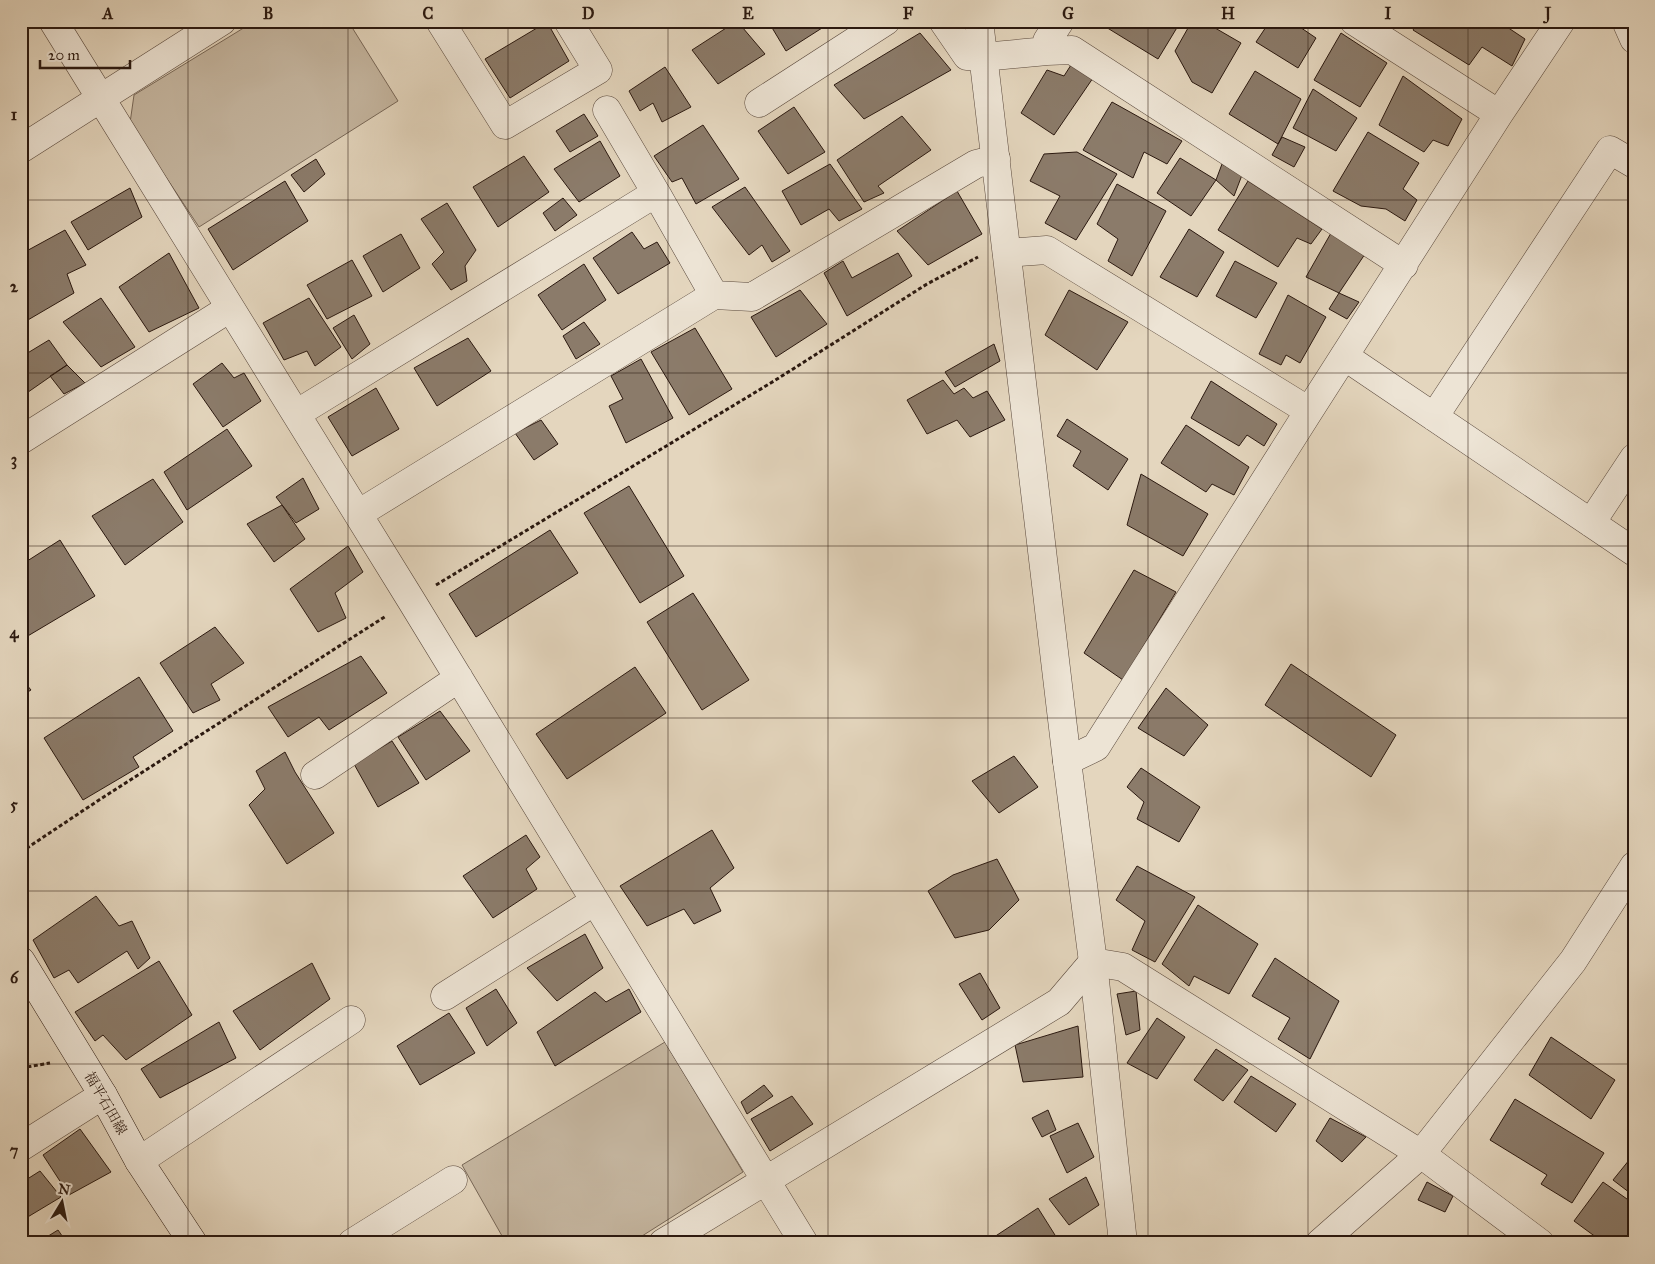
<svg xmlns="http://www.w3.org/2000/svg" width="1655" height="1264" viewBox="0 0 1655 1264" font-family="'IM FELL Great Primer','Noto Serif JP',serif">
<rect width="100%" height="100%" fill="#e4d6be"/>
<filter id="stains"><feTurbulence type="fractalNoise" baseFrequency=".004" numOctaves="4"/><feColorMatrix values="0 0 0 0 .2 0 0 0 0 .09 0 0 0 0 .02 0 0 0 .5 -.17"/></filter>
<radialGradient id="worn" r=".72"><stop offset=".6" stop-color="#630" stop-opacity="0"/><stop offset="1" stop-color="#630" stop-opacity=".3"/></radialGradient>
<path fill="#c5b6a0" stroke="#786858" d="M255 21H348L398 101 199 227 130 123 134 95Z
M665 1042 743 1172 631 1243H506L462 1165Z"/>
<path fill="#8b7b6a" stroke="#2b1910" d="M737 21 765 54 718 84 692 50Z
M768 21H833L786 51Z
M1096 21H1181L1158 59Z
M1192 21H1203L1241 43 1212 93 1192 82 1175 51Z
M1270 21H1291L1316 38 1298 68 1256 42Z
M1419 21H1498L1525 39 1512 66 1482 47 1469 65 1413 30Z
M547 22 569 61 510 98 485 59Z
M920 33 951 70 864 119 834 85Z
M1341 33 1387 63 1360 107 1314 80Z
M1071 65 1093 78 1054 135 1021 113 1047 70 1064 76Z
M665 67 691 107 662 122 653 103 640 111 629 91Z
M1255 71 1301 99 1278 144 1229 114Z
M1403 76 1462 119 1448 146 1433 140 1424 152 1379 125Z
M1313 89 1357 118 1336 151 1293 128Z
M1112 102 1182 141 1167 164 1144 152 1133 178 1083 150Z
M794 107 825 152 788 174 758 131Z
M584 114 598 136 570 152 556 131Z
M902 116 931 150 878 186 884 193 864 202 837 160Z
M703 125 739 179 696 204 682 178 672 182 654 156Z
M1368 132 1419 163 1403 189 1417 200 1405 221 1386 209 1361 206 1333 191Z
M1282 137 1305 147 1294 167 1272 155Z
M600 141 620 176 579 202 554 169Z
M1077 152 1117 174 1076 240 1045 223 1060 196 1030 181 1044 154Z
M524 156 549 192 498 227 473 187Z
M1180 158 1216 180 1191 216 1157 193Z
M316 159 325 174 304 192 291 175Z
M830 164 862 209 839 221 829 209 801 225 782 191Z
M1222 164 1242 175 1234 196 1216 180Z
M285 181 308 221 233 270 208 229Z
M1248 181 1322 229 1311 244 1297 238 1278 267 1218 230Z
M1117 184 1166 211 1132 276 1108 261 1118 239 1097 224Z
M745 187 790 251 772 262 762 245 749 255 712 207Z
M130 188 142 217 88 250 71 222Z
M957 191 982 234 928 265 897 231Z
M563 198 577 215 555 231 543 213Z
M447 203 476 250 465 266 467 281 451 290 432 264 444 252 421 219Z
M1189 229 1224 252 1197 297 1160 277Z
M65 230 86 265 67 274 74 293 21 324V254Z
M632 232 644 249 657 242 670 263 618 294 593 258Z
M1331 233 1365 254 1339 293 1306 277Z
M401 234 420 268 383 292 363 256Z
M169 253 199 308 149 332 119 287Z
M898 253 912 276 847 316 824 273 843 261 852 278Z
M352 260 372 296 327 319 307 285Z
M1235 261 1277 283 1256 318 1216 296Z
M584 264 606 300 562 330 538 295Z
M800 290 827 324 776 357 751 317Z
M1069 290 1128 322 1097 370 1045 335Z
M1339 293 1359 302 1347 319 1329 309Z
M1288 295 1326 317 1300 363 1286 355 1281 365 1259 354Z
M101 298 135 347 101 367 63 322Z
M309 298 341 347 315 366 307 351 284 360 263 323Z
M354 315 370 344 352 359 333 328Z
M584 322 600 344 576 359 563 336Z
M695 328 732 389 689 415 651 352Z
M468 338 491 371 437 406 414 368Z
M49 340 67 365 21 397V357Z
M994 344 1000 361 955 387 945 372Z
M641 359 673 418 626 443 609 406 623 399 611 376Z
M222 363 234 378 244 373 261 401 223 427 193 384Z
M67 365 85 383 64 394 50 376Z
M943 380 954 394 964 388 973 398 987 391 1005 420 970 437 957 420 927 434 907 400Z
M1211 381 1277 424 1264 446 1247 435 1239 446 1191 418Z
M376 388 399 429 352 456 328 417Z
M1067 419 1128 459 1108 490 1073 466 1081 451 1057 436Z
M541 420 558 444 534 460 515 433Z
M1186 425 1249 467 1234 495 1212 484 1206 492 1161 463Z
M227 429 252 466 187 510 164 472Z
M1141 474 1208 514 1183 556 1127 525Z
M303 478 319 509 296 523 276 497Z
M153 479 183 522 125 565 92 516Z
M629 486 684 576 640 603 584 513Z
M282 505 305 539 274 562 247 524Z
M550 530 578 573 476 637 449 594Z
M60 540 95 596 21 640V565Z
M348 546 363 572 335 593 346 618 318 632 290 589Z
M1134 570 1176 592 1123 680 1084 653Z
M693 593 749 680 702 710 647 622Z
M215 627 244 663 211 684 220 700 193 713 160 663Z
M361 656 387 693 329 730 319 717 288 737 268 707Z
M1291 664 1396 735 1371 777 1265 705Z
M635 667 666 713 567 779 536 734Z
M139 677 173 731 133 757 139 767 83 800 44 738Z
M21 678 31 690 21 696Z
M1166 688 1208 725 1184 756 1138 728Z
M440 711 470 751 426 780 398 737Z
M392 741 419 783 378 807 354 764Z
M285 752 295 772 334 833 287 864 249 805 265 789 256 771Z
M1014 756 1038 787 999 813 972 781Z
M1141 768 1200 807 1179 842 1137 819 1144 802 1127 787Z
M712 830 734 868 710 888 721 911 694 924 684 909 647 926 620 886Z
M526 835 540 857 526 869 537 889 493 918 463 876Z
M997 859 1019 900 989 930 955 938 928 891 953 875Z
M1137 866 1195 897 1155 962 1132 950 1145 921 1116 900Z
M96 896 119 926 132 921 150 958 138 969 127 951 78 983 69 970 54 978 33 940Z
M1198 905 1258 944 1229 994 1194 976 1189 986 1162 964Z
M585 934 603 968 557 1001 527 968Z
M1275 958 1339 1001 1310 1059 1278 1039 1290 1018 1252 996Z
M159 961 192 1015 126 1060 103 1035 95 1041 75 1012Z
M312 963 330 999 260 1050 233 1011Z
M980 973 1000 1008 982 1020 959 984Z
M496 989 517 1023 487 1046 466 1008Z
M629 989 641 1012 555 1066 537 1032 595 992 606 1002Z
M1136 991 1140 1030 1126 1035 1117 994Z
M449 1013 475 1053 420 1085 397 1046Z
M1157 1018 1185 1037 1157 1079 1127 1063Z
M219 1022 236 1058 160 1098 141 1069Z
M1078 1026 1083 1077 1023 1082 1015 1045Z
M1551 1037 1615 1080 1591 1119 1529 1075Z
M1216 1049 1248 1070 1223 1101 1194 1080Z
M1251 1076 1296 1104 1276 1132 1234 1102Z
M764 1085 773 1096 747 1114 741 1102Z
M792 1096 813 1124 770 1151 751 1119Z
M1515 1099 1604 1153 1572 1203 1541 1184 1547 1175 1490 1140Z
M1048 1110 1056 1130 1042 1137 1032 1118Z
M1330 1118 1366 1137 1342 1162 1316 1141Z
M1078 1123 1094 1157 1067 1173 1050 1136Z
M80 1129 111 1172 69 1195 43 1155Z
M1634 1154V1196L1613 1180Z
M40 1171 61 1197 21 1221V1183Z
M1086 1177 1099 1205 1069 1225 1049 1199Z
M1427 1182 1453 1196 1445 1212 1418 1200Z
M1603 1182 1634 1204V1243H1604L1574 1221Z
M1038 1208 1060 1243H985Z
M58 1230 67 1243H37Z"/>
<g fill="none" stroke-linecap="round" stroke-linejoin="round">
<g stroke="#59483c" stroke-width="29">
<path id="minor" d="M53 21 411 600 804 1243
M440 21 505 125 598 70 568 21
M943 21 967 56 983 57 1047 51
M1060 21 1047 41V51L1072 50 1404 265
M1354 21 1499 114
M1626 21 1634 39
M759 103 886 21
M607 110 656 193
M21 149 222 21
M1007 253 1047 250 1309 411
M1344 356 1634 552
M296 414 656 193 714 295
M1434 417 1610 150 1634 164
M21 440 230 308
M358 514 714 295 752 297 976 164 996 159
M1591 523 1634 458
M1067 761 1096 747 1309 411 1499 114 1561 21
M315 775 459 678
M445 996 595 901
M21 1147 103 1095
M139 1161 351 1020
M352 1243 453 1180
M663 1243 1059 1002 1093 962 1123 967 1421 1154 1540 1243"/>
</g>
<g stroke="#59483c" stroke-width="29">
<path id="tertiary" d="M979 21 1067 761 1093 962 1123 1243
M1320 1243 1421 1154 1573 961 1634 866"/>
</g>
<g stroke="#2b1910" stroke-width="29">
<path id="secondary" d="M21 961 103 1095 139 1161 193 1243"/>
</g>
<path stroke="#2b1910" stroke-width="3" stroke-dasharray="4 2.5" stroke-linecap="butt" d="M436 585 774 381 927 284 978 257
M21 852 99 800 386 616
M21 1068 50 1063"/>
<use href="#minor" stroke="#ede4d5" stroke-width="28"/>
<use href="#tertiary" stroke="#ede4d5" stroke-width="28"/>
<use href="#secondary" stroke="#ede4d5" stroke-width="28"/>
</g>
<path fill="none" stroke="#2b1910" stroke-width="1" stroke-opacity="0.55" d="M188 21V1243M348 21V1243M508 21V1243M668 21V1243M828 21V1243M988 21V1243M1148 21V1243M1308 21V1243M1468 21V1243M21 200H1634M21 373H1634M21 546H1634M21 718H1634M21 891H1634M21 1064H1634"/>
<g text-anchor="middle" stroke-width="4" stroke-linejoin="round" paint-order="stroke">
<g font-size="14" fill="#2b1910" stroke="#ede4d5">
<text transform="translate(106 1103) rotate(60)" y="5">福平石田線</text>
</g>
</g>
<rect width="1655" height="1264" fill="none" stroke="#e4d6be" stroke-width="55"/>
<g transform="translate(62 1202) rotate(10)" stroke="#ede4d5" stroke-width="4" paint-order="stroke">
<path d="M0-4L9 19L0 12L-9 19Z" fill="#2b1910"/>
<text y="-8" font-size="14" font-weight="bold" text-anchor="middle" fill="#2b1910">N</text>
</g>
<path d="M40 60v8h90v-8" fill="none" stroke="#2b1910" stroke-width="2.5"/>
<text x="48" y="60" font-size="15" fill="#2b1910" stroke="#ede4d5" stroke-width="4" paint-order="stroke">20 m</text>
<rect x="28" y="28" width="1600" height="1208" fill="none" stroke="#2b1910" stroke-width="2"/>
<g font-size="16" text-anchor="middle" font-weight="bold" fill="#2b1910">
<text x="108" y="19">A</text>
<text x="268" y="19">B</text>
<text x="428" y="19">C</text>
<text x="588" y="19">D</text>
<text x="748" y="19">E</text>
<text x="908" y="19">F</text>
<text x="1068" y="19">G</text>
<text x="1228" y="19">H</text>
<text x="1388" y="19">I</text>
<text x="1548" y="19">J</text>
<text x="14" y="120">1</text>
<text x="14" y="292">2</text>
<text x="14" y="465">3</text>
<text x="14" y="638">4</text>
<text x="14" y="810">5</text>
<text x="14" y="983">6</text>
<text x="14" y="1156">7</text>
</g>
<rect width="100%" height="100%" filter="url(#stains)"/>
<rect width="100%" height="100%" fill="url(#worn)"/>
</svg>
